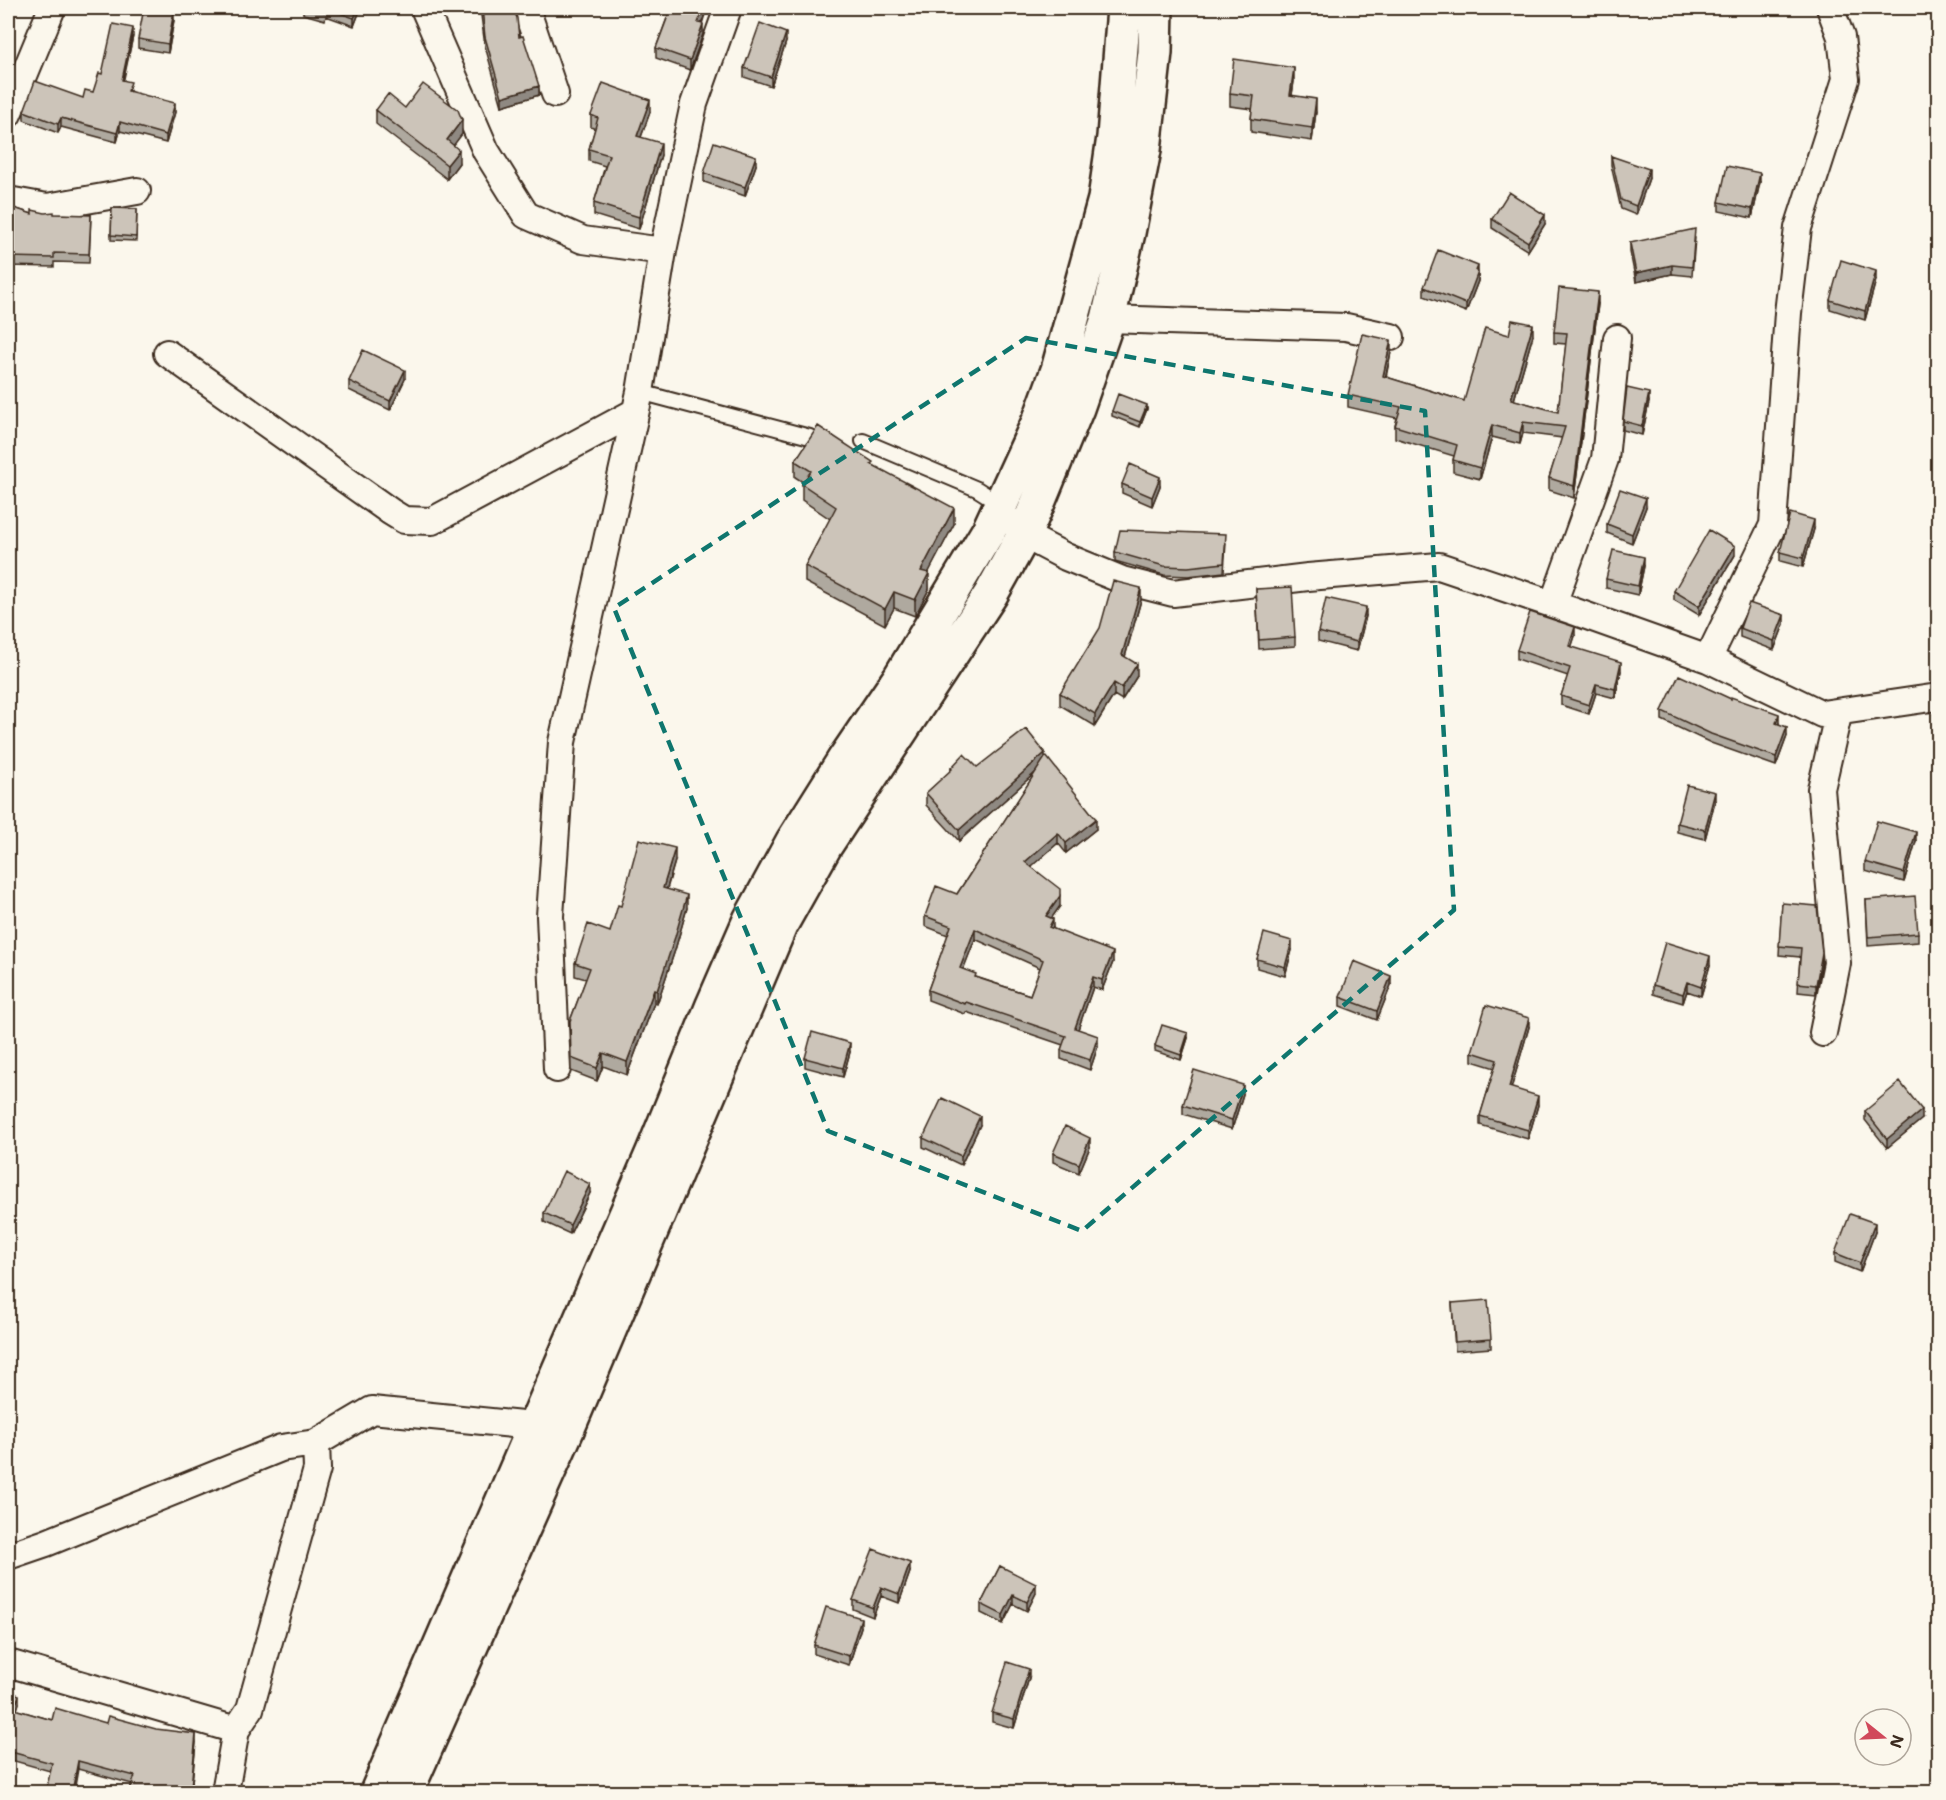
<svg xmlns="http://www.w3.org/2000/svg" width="1946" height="1800" viewBox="0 0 1946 1800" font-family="'Shantell Sans',sans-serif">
<rect width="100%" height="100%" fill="#fbf7ec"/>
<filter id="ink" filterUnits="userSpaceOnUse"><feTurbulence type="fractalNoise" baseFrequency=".0167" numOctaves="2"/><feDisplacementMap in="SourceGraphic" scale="12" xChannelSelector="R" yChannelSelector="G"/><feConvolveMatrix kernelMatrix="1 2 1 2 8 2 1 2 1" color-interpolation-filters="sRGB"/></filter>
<g filter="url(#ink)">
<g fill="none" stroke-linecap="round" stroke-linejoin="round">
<g stroke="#3b2a1e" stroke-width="18">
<path id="lane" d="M640 392 810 437
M863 441 977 489 988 496 1000 507"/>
</g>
<g stroke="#3b2a1e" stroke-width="30">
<path id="street" d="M424 8 486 151 526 215 583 240 663 251
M526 8 555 94
M8 114 52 8
M8 200 47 207 137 191
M1108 319 1346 327 1391 337
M167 353 391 512 404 520 432 521 635 412
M1012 522 1024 535 1066 557 1122 580 1173 593 1308 577 1439 566 1573 611 1708 659 1822 714 1938 697
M1553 604 1605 459 1617 338
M1708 659 1773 525 1788 313 1798 228 1846 79 1841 37 1830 8
M1822 714 1838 715 1821 789 1837 963 1823 1033
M557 1069 550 916 562 742 640 392 663 251 694 104 728 8
M8 1556 46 1543 281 1448 316 1443 372 1410 552 1428
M8 1663 236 1730
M225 1792 236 1730 250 1709 317 1469 316 1443"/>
</g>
<g stroke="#3b2a1e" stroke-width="38">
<path id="secondary" d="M377 1792 653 1152 713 1005 750 920 793 841 844 760 899 679 989 530 1040 419 1058 370 1105 199 1114 137 1124 8
M406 1792 567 1430 780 926 825 846 991 594 1024 535 1040 498 1077 408 1108 319 1128 233 1144 150 1155 52 1156 8"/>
</g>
<use href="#lane" stroke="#fbf7ec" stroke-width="14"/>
<use href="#street" stroke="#fbf7ec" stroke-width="26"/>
<use href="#secondary" stroke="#fbf7ec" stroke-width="33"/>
</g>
<path fill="#afa99f" stroke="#3b2a1e" stroke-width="1.5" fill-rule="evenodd" d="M303 8H361L354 26 326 16 325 20 303 14Z
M480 8H513L519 37 539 95 502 106 485 46Z
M664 8H707L702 24 703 34 690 70 656 58V48L670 10Z
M174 20 168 53 138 48V39Z
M133 36 123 80 131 92 175 112 166 143 120 131 117 142 61 127 58 133 24 120V111L83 98 93 92 102 74Z
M786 42 771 86 744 77V68Z
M1294 81 1292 95 1316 112 1312 141 1251 132V119L1252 109 1230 106V93Z
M376 110 462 134 453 145 459 163 447 179 376 124Z
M650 112 641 137 661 155 639 229 594 215V203L605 166 589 161V149L595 129 591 127V115Z
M1611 156 1649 178 1636 215 1621 209 1611 165Z
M756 165 745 196 704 182V173Z
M1760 182 1752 218 1719 211V202Z
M8 206 32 214 91 215 89 263 54 262V267L8 266V269Z
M112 208 137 209 136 241 111 240Z
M1492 219 1545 224 1528 251 1492 228Z
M1695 238 1692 276 1672 274 1636 282 1630 252V243Z
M1478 274V281L1466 312 1424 296V287Z
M1876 280 1865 320 1830 309V300Z
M1598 304 1574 498 1549 490V478L1562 438 1523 433 1520 444 1492 437 1480 479 1453 472V460L1454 456 1395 438V426L1397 418 1348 407V395L1391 352 1386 377 1464 401 1509 335H1533L1514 400 1558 412 1566 344 1554 343V332Z
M405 379 390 410 349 390V381Z
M1649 402 1642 435 1623 430V421Z
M1147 409 1140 427 1112 416V411Z
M795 461 873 465 954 524 928 573 929 589 915 616 894 608 885 625 805 582V566L830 519 802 500V484L803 482 795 477Z
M1122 484 1160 486 1152 506 1122 493Z
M1646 507 1632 543 1607 533V524Z
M1814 529 1803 567 1780 561V552Z
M1226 543 1224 572 1188 576 1164 575 1115 561V552Z
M1735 555 1699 615 1674 600V591Z
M1644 566 1638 595 1606 588V579Z
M1256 589 1295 637V646L1259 649Z
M1141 600 1125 657 1137 676 1122 700 1114 695 1095 726 1060 705V693Z
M1366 616 1357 651 1318 641V632Z
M1784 624 1774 650 1740 637V628Z
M1575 636 1571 647 1621 671 1615 698 1596 693 1589 714 1561 705V696L1568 676 1517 659V650Z
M1662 711 1779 723V724L1787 736 1776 766 1711 743 1662 720Z
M1045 758 1096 829 1066 853 1058 843 1031 866 1060 906 1051 918 1053 929 1113 962 1102 990 1093 987 1078 1029 1098 1046 1090 1070 1061 1059V1050L1063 1045 966 1012 965 1014 928 1000V990L948 935 925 926V916L957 894 1036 772 959 841 926 805V793L951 771V768L977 767ZM975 939 1040 968 1030 995 976 977 963 969Z
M1715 801 1705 839 1677 832V823Z
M1916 841 1904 882 1865 871V862Z
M675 861 667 889 687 908 675 950 657 1004 654 1003 627 1075 603 1066 597 1081 571 1071 570 1021 586 979 575 976V963L610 932 621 906Z
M1866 900 1918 933V942L1868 946Z
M1782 903 1822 962 1816 994 1798 992 1800 957 1779 955Z
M1292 950 1285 976 1257 968V959Z
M1710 965 1701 996 1687 991 1683 1003 1653 994V985Z
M1391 985 1377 1020 1340 1006V997Z
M1529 1027 1511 1088 1538 1105 1528 1139 1480 1125V1116L1495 1068 1472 1061V1052Z
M1188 1038 1181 1060 1155 1051V1046Z
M850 1052 843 1077 805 1067V1058Z
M1938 1059V1081L1932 1076V1067Z
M1243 1094 1232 1129 1183 1114V1105Z
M1865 1111 1922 1119 1887 1148 1865 1120Z
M980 1125 961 1165 923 1147V1138Z
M1090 1147 1079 1173 1053 1162V1153Z
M590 1193 570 1234 544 1222V1213Z
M1875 1232 1860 1272 1835 1262V1253Z
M1452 1303 1491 1339V1348L1455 1351Z
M1000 1566 1036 1593 1027 1611 1013 1604 1003 1624 981 1613V1604Z
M910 1572 899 1603 881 1596 873 1617 853 1609V1600Z
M861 1627 849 1665 814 1654V1645Z
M1029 1678 1014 1728 992 1722V1713Z
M8 1691 19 1703 17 1710 52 1720 106 1723 196 1742 191 1792H129L132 1784 78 1769 50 1771 11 1760Z"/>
<path fill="#8f8982" stroke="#3b2a1e" stroke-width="1.5" d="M358 8H361L354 26V18Z
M704 8H707L698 33V23Z
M174 11V20L168 53V44Z
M703 24V34L690 70V60Z
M133 28V36L122 88V80Z
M786 33V42L771 86V77Z
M1294 68V81L1290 108V95Z
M539 86V95L502 106V97Z
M1316 99V112L1312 141V128Z
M650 100V112L637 148V136Z
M175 103V112L166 143V135Z
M61 118V127L58 133V124Z
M462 120V134L447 154V140Z
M120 122V131L117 142V133Z
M661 143V155L639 229V217Z
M459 150V163L447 179V165Z
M756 156V165L745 196V187Z
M1649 169V178L1636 215V206Z
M1760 173V182L1752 218V209Z
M1545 215V224L1528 251V242Z
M1672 265V274L1636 282V273Z
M1478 266V281L1466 312V304Z
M1876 271V280L1865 320V311Z
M1598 292V304L1574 498V486Z
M1533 324V335L1511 410V399Z
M1391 340V352L1383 388V376Z
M405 370V379L390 410V401Z
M1649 393V402L1642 435V426Z
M1147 405V409L1140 427V422Z
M1523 422V433L1520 444V433Z
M1492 425V437L1480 479V468Z
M1160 477V486L1152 506V497Z
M1646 498V507L1632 543V534Z
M954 508V524L921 587V571Z
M1814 520V529L1803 567V558Z
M1735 546V555L1699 615V606Z
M1644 557V566L1638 595V586Z
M929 573V589L915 616V600Z
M1141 588V600L1122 667V655Z
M894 592V608L885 625V609Z
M1366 607V616L1357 651V642Z
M1784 615V624L1774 650V641Z
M1575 627V636L1569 655V646Z
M1621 662V671L1615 698V689Z
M1137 664V676L1122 700V688Z
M1114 683V695L1095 726V714Z
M1596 684V693L1589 714V705Z
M1779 714V723L1776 732V723Z
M1787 727V736L1776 766V757Z
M1045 753V764L959 841V830Z
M1715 792V801L1705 839V830Z
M1096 819V829L1066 853V843Z
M1916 832V841L1904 882V873Z
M1058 833V843L1025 872V862Z
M675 848V861L663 901V888Z
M687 895V908L675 950 657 1004V991Z
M1060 896V906L1046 926V916Z
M1053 919V929L1049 927Z
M975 929V939L960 978V968Z
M1292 941V950L1285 976V967Z
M1113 952V962L1102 990V980Z
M1822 953V962L1816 994V985Z
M1710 956V965L1701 996V987Z
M1391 976V985L1377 1020V1011Z
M1093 977V987L1075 1038V1028Z
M1687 982V991L1683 1003V994Z
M654 990V1003L627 1075V1062Z
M1529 1018V1027L1509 1096V1087Z
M1188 1033V1038L1181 1060V1055Z
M1098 1036V1046L1090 1070V1060Z
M850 1043V1052L843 1077V1068Z
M603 1053V1066L597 1081V1068Z
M1243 1085V1094L1232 1129V1120Z
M1538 1096V1105L1528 1139V1130Z
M1922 1110V1119L1887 1148V1139Z
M980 1116V1125L961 1165V1156Z
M1090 1138V1147L1079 1173V1164Z
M590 1184V1193L570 1234V1225Z
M1875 1223V1232L1860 1272V1263Z
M910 1563V1572L899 1603V1594Z
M1036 1584V1593L1027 1611V1602Z
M881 1587V1596L873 1617V1608Z
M1013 1595V1604L1003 1624V1615Z
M861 1618V1627L849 1665V1656Z
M1029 1669V1678L1014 1728V1719Z
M19 1695V1703L14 1718V1709Z
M196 1734V1742L191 1792V1788Z
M11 1752V1760L8 1792V1785Z
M78 1761V1769L74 1792H72Z"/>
<path fill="#ccc4b9" stroke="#3b2a1e" stroke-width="1.5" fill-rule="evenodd" d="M144 8H157L174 11 168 44 138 39Z
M310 8H358L354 18 326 8 325 12Z
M482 8H513L517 18 519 37 523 36 539 86 502 97 485 37Z
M671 8H704L698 23 703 24 690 60 656 48Z
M760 23 786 33 771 77 744 68Z
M113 24 133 28 122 80 131 82 128 91 175 103 166 135 120 122 117 133 61 118 58 124 24 111 35 81 83 98 85 90 93 92 99 73 102 74Z
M1234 59 1294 68 1290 95 1316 99 1312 128 1251 119 1254 96 1230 93Z
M603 83 650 100 637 136 661 143 639 217 594 203 609 155 589 149 598 118 591 115Z
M423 84 458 110 462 120 447 140 459 150 447 165 376 110 388 94 405 108Z
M714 142 756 156 745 187 704 173Z
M1611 156 1649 169 1636 206 1621 200Z
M1727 166 1760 173 1752 209 1719 202Z
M1509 192 1545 215 1528 242 1492 219Z
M8 206 32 214V210L45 213 54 212V214L91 215 89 254 54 253V258L8 257V260Z
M112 208 137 209 136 237 111 235Z
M1695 229 1692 267 1672 265 1636 273 1630 243Z
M1438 250 1478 266 1476 271 1478 272 1466 304 1424 287Z
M1841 260 1876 271 1865 311 1830 300Z
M1559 288 1598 292 1574 486 1549 478 1565 427 1523 422 1520 433 1492 425 1480 468 1453 460 1457 445 1395 426 1401 407 1348 395 1362 334 1391 340 1383 376 1464 401 1485 328 1509 335 1512 320 1533 324 1511 399 1558 412 1567 333 1554 332Z
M363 350 405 370 390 401 349 381Z
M1627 388 1649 393 1642 426 1623 421Z
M1118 394 1147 405 1140 422 1112 411Z
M818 426 873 462 871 464 954 508 921 571 929 573 915 600 894 592 885 609 805 566 836 507 802 484 811 471 795 461Z
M1130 464 1160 477 1152 497 1122 484Z
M1620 489 1646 498 1632 534 1607 524Z
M1790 513 1814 520 1803 558 1780 552Z
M1120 530 1226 534 1224 563 1188 567 1164 566 1115 552Z
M1709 530 1735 546 1699 606 1674 591Z
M1613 550 1644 557 1638 586 1606 579Z
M1113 581 1141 588 1122 655 1137 664 1122 688 1114 683 1095 714 1060 693 1100 628Z
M1292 587 1295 637 1259 640 1256 589Z
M1326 598 1366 607 1357 642 1318 632Z
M1749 603 1784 615 1774 641 1740 628Z
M1530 612 1575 627 1569 646 1621 662 1615 689 1596 684 1589 705 1561 696 1570 668 1517 650Z
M1679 675 1731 699V697L1779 714 1776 723 1787 727 1776 757 1711 734 1662 711Z
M1026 729 1045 753 959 830 926 793 952 769 951 768 964 754 977 767Z
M1046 756 1096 819 1066 843 1058 833 1025 862 1060 889V896L1046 916 1053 919 1049 927 1113 952 1102 980 1093 977 1075 1028 1098 1036 1090 1060 1061 1050 1066 1036 966 1002 965 1004 928 990 951 926 925 916 936 886 957 894ZM975 929 1043 960 1030 995 975 977 976 974 960 968Z
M1687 785 1715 792 1705 830 1677 823Z
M1877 821 1916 832 1904 873 1865 862Z
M639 839 675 848 663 888 687 895 675 937 657 991 654 990 627 1062 603 1053 597 1068 571 1058 570 1021 590 968 575 963 588 924 610 932 618 905 621 906Z
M1915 896 1918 933 1868 937 1866 900Z
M1782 903 1817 906 1822 953 1816 985 1798 983 1801 948 1779 946Z
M1264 933 1292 941 1285 967 1257 959Z
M1665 942 1710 956 1701 987 1687 982 1683 994 1653 985Z
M1354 961 1391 976 1377 1011 1340 997Z
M1486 1005 1529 1018 1509 1087 1538 1096 1528 1130 1480 1116 1497 1060 1472 1052Z
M1162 1025 1188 1033 1181 1055 1155 1046Z
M812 1032 850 1043 843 1068 805 1058Z
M1938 1059V1072L1932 1067Z
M1194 1070 1243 1085 1232 1120 1183 1105Z
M1900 1082 1922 1110 1887 1139 1865 1111Z
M942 1098 980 1116 961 1156 923 1138Z
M1065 1126 1090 1138 1079 1164 1053 1153Z
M564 1171 590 1184 570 1225 544 1213Z
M1850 1214 1875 1223 1860 1263 1835 1253Z
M1488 1300 1491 1339 1455 1342 1452 1303Z
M873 1549 910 1563 899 1594 881 1587 873 1608 853 1600Z
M1000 1566 1036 1584 1027 1602 1013 1595 1003 1615 981 1604Z
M826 1607 861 1618 849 1656 814 1645Z
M1007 1662 1029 1669 1014 1719 992 1713Z
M8 1691 19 1695 14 1709 52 1720 55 1708 106 1723 108 1716 156 1729 196 1734 191 1788 181 1787 179 1792H129L135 1776 78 1761 72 1792H46L52 1763 11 1752 8 1785Z"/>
</g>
<path fill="none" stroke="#0f766e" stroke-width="4.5" stroke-dasharray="12 8" stroke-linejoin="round" d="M1026 338 1425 411 1454 910 1082 1231 828 1131 614 608Z"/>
<rect width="1946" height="1800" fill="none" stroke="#fbf7ec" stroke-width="30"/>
<rect x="15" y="15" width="1916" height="1770" fill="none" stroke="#3b2a1e" stroke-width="2" filter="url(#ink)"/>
<g transform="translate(1883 1737) rotate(108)"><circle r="28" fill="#fbf7ec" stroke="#aea59a" stroke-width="1.5"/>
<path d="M0-4.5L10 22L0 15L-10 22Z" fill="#d1495b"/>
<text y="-9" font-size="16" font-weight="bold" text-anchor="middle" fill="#3b2a1e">N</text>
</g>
</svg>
